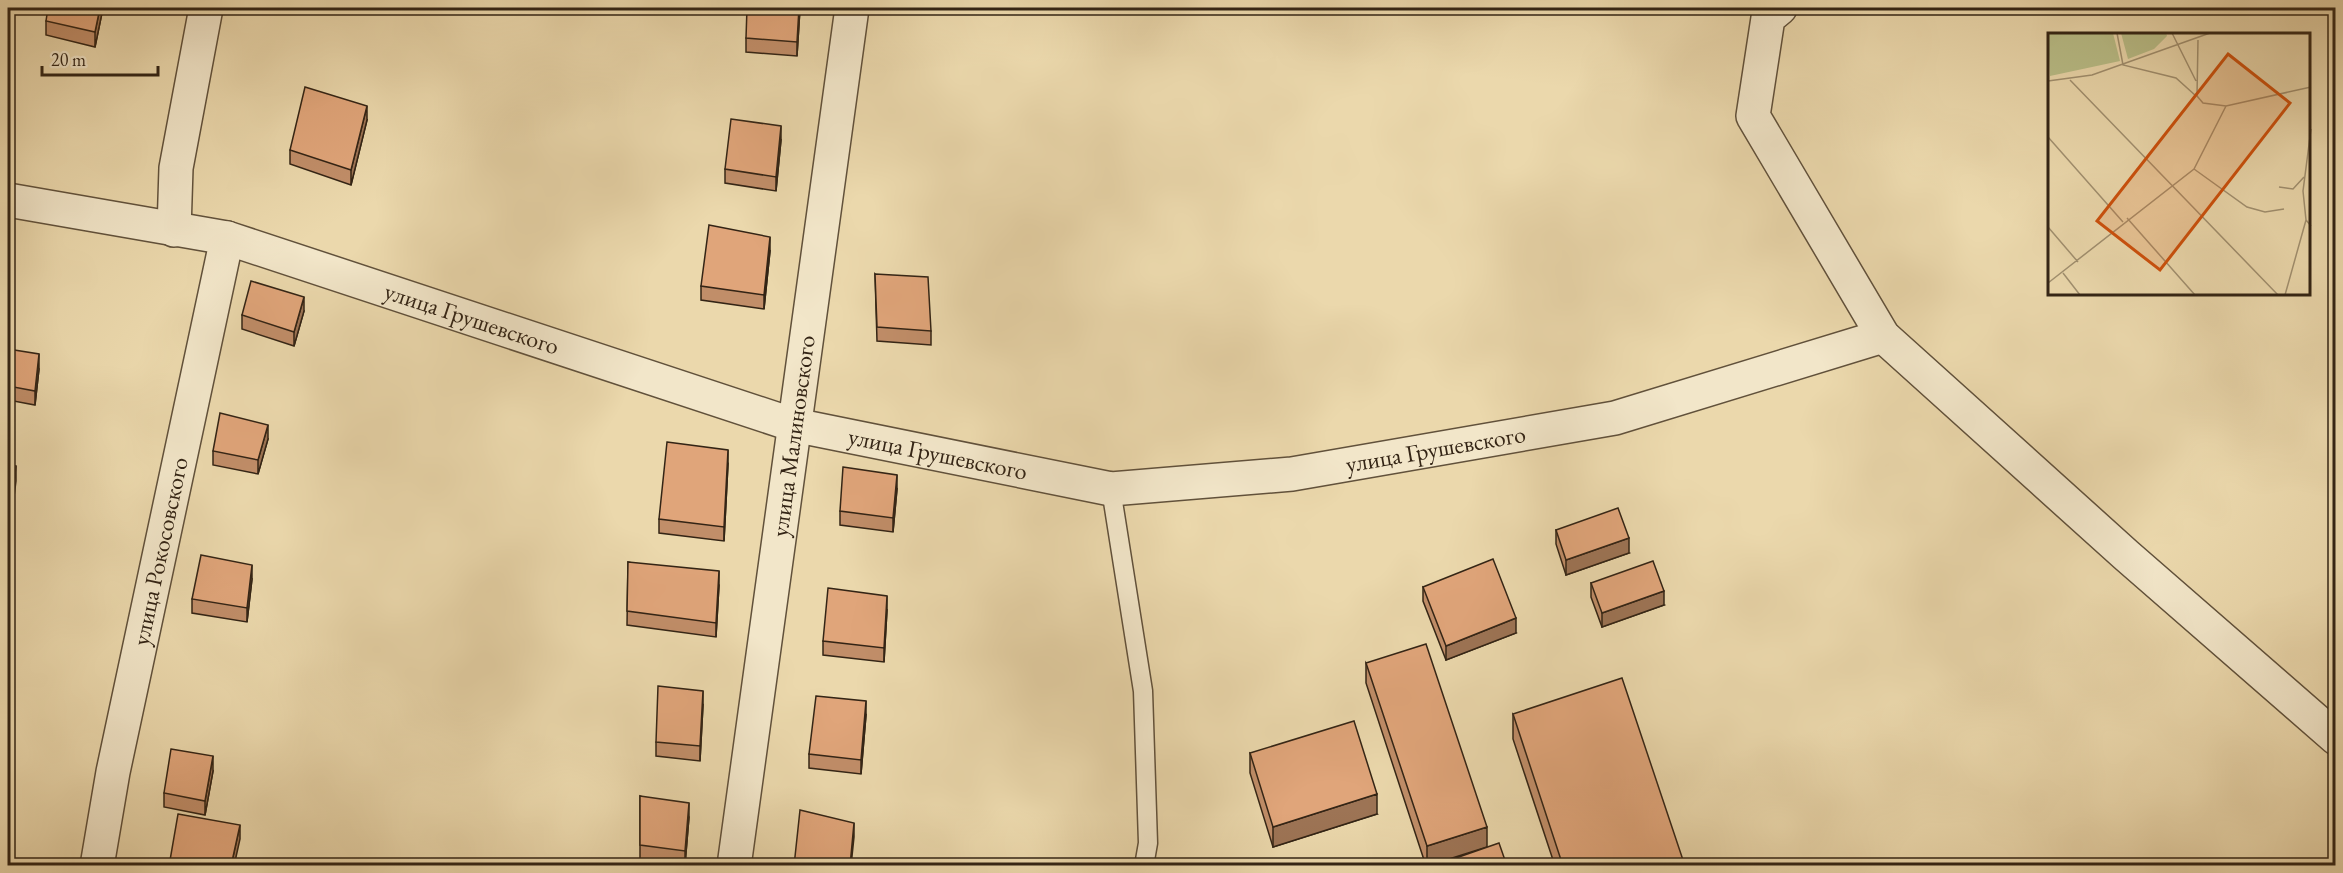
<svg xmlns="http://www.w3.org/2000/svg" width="2343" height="873" viewBox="0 0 2343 873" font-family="'EB Garamond',serif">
<rect width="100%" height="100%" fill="#ebd8ac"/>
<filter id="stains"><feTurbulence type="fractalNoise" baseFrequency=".00333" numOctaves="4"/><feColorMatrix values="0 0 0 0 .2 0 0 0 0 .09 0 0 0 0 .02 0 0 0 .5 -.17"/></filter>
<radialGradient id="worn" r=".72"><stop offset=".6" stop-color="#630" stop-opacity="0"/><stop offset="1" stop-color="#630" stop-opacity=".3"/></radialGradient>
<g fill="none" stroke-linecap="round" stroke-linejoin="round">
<g stroke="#61513b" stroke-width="21">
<path id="lane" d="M1111 489 1143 691 1148 843 1144 866"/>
</g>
<g stroke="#61513b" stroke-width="36">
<g id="street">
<path d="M1780 8 1768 18 1753 116 1883 336 2126 555 2336 738"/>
<path id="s1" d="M8 200 227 238 794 425 1111 489 1292 474 1615 418 1883 336"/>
<path d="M174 230 176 168 206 8"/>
<path id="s2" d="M97 866 113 772 227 238"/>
<path id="s3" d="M734 866 852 8"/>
</g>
</g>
<use href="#lane" stroke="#f2e6c9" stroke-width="18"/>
<use href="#street" stroke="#f2e6c9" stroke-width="33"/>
</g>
<path fill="#c18e69" stroke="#332415" stroke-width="1.5" d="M103 8 95 47 46 35V21Z
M800 8 797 56 746 52V38Z
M367 120 351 185 290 164V150Z
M781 140 776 191 725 183V169Z
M770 251 764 309 701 300V286Z
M875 274 931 331V345L877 341Z
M304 311 294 346 242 329V315Z
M8 349 39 369 35 405 8 400Z
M268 439 258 474 213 465V451Z
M728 464 724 541 659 533V519Z
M897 489 893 532 840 525V511Z
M1556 530 1629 553 1566 575 1556 544Z
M628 562 719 585 716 637 627 625Z
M252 579 247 622 192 613V599Z
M1591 583 1664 605 1602 627 1591 597Z
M1423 587 1516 633 1446 660 1423 601Z
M887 610 884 662 823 655V641Z
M1366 663 1487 847 1426 866 1366 683Z
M703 705 700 761 656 756V742Z
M1513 714 1685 866H1555L1513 739Z
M866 715 861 774 809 768V754Z
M1250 753 1377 814 1273 847 1250 773Z
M213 771 205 815 164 807V793Z
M640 796 689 817 685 865 640 859Z"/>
<path fill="#9d7455" stroke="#332415" stroke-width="1.5" d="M100 8H103L95 47V32Z
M799 8 800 9 797 56V42Z
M367 106V120L351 185V170Z
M781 126V140L776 191V177Z
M770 237V251L764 309V295Z
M304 297V311L294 346V332Z
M39 354V369L35 405V391Z
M268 425V439L258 474V460Z
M728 450V464L724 541V527Z
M16 466V481L8 543V529Z
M897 475V489L893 532V518Z
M1629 538V553L1566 575V560Z
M252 565V579L247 622V608Z
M719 571V585L716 637V623Z
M1664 591V605L1602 627V613Z
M887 596V610L884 662V648Z
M1516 618V633L1446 660V646Z
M703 691V705L700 761V746Z
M866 701V715L861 774V760Z
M213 756V771L205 815V801Z
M1377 794V814L1273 847V827Z
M689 803V817L685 865V851Z
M854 823V837L851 866H850Z
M240 825V839L234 866H231Z
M1487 827V847L1427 866V846Z"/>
<path fill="#e0a57a" stroke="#332415" stroke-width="1.5" d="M48 8H100L95 32 46 21Z
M747 8H799L797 42 746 38Z
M305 87 367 106 351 170 290 150Z
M731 119 781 126 776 177 725 169Z
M709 225 770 237 764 295 701 286Z
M875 274 928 277 931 331 877 327Z
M251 281 304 297 294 332 242 315Z
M8 349 39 354 35 391 8 386Z
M220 413 268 425 258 460 213 451Z
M667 442 728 450 724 527 659 519Z
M8 465 16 466 8 529Z
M843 467 897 475 893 518 840 511Z
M1618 508 1629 538 1566 560 1556 530Z
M201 555 252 565 247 608 192 599Z
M1493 559 1516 618 1446 646 1423 587Z
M1653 561 1664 591 1602 613 1591 583Z
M628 562 719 571 716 623 627 611Z
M828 588 887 596 884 648 823 641Z
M1426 644 1487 827 1427 846 1366 663Z
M1622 678 1685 866H1563L1513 714Z
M658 686 703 691 700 746 656 742Z
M816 696 866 701 861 760 809 754Z
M1354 721 1377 794 1273 827 1250 753Z
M171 749 213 756 205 801 164 793Z
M640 796 689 803 685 851 640 845Z
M800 810 854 823 850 866H794Z
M178 814 240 825 231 866H169Z
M1499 843 1507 866H1433Z"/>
<g text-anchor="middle" stroke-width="4.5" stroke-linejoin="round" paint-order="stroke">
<g font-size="24" fill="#332415" stroke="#f2e6c9">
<text dy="8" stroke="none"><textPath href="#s1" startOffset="480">улица Грушевского</textPath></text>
<text dy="8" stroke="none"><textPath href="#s3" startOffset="434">улица Малиновского</textPath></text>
<text dy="8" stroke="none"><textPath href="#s1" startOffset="1470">улица Грушевского</textPath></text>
<text dy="8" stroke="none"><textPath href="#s1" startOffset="966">улица Грушевского</textPath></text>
<text dy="8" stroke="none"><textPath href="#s2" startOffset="321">улица Рокосовского</textPath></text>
</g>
</g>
<g transform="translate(2048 33)">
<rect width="262" height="262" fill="#ebd8ac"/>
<path d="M0 0H65L72 28 2 43ZM73 0H118L119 3 106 16 80 26Z" fill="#b9be88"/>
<path fill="none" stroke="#a19070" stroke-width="1.5" d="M69 0 75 32 128 45 148 63M124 0 148 48M150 7 149 63 155 70 178 73 263 54M22 47 230 262M0 48 44 42 162 0M263 96 255 158 258 187 263 193M0 104 75 189M146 136 199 174 217 179 236 176M231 154 245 156 256 144M79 185 147 262M0 194 30 229M15 240 32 262M0 250 146 136 178 73M237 262 258 187"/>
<path fill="#cd510d" fill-opacity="0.15" stroke="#cd510d" stroke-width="3" d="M180 21 242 70 112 237 49 188Z"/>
<rect width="262" height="262" fill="none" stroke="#332415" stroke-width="3"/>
</g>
<rect width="2343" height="873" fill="none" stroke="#ebd8ac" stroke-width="30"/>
<rect x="9" y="9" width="2325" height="855" fill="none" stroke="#332415" stroke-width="3"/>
<rect x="15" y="15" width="2313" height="843" fill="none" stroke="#332415" stroke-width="1.5"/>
<path d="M42 66v9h116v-9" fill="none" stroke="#332415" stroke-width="3"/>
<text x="51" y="66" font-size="18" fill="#332415" stroke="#f2e6c9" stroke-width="4.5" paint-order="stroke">20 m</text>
<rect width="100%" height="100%" filter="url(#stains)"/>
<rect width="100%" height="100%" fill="url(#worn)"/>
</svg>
